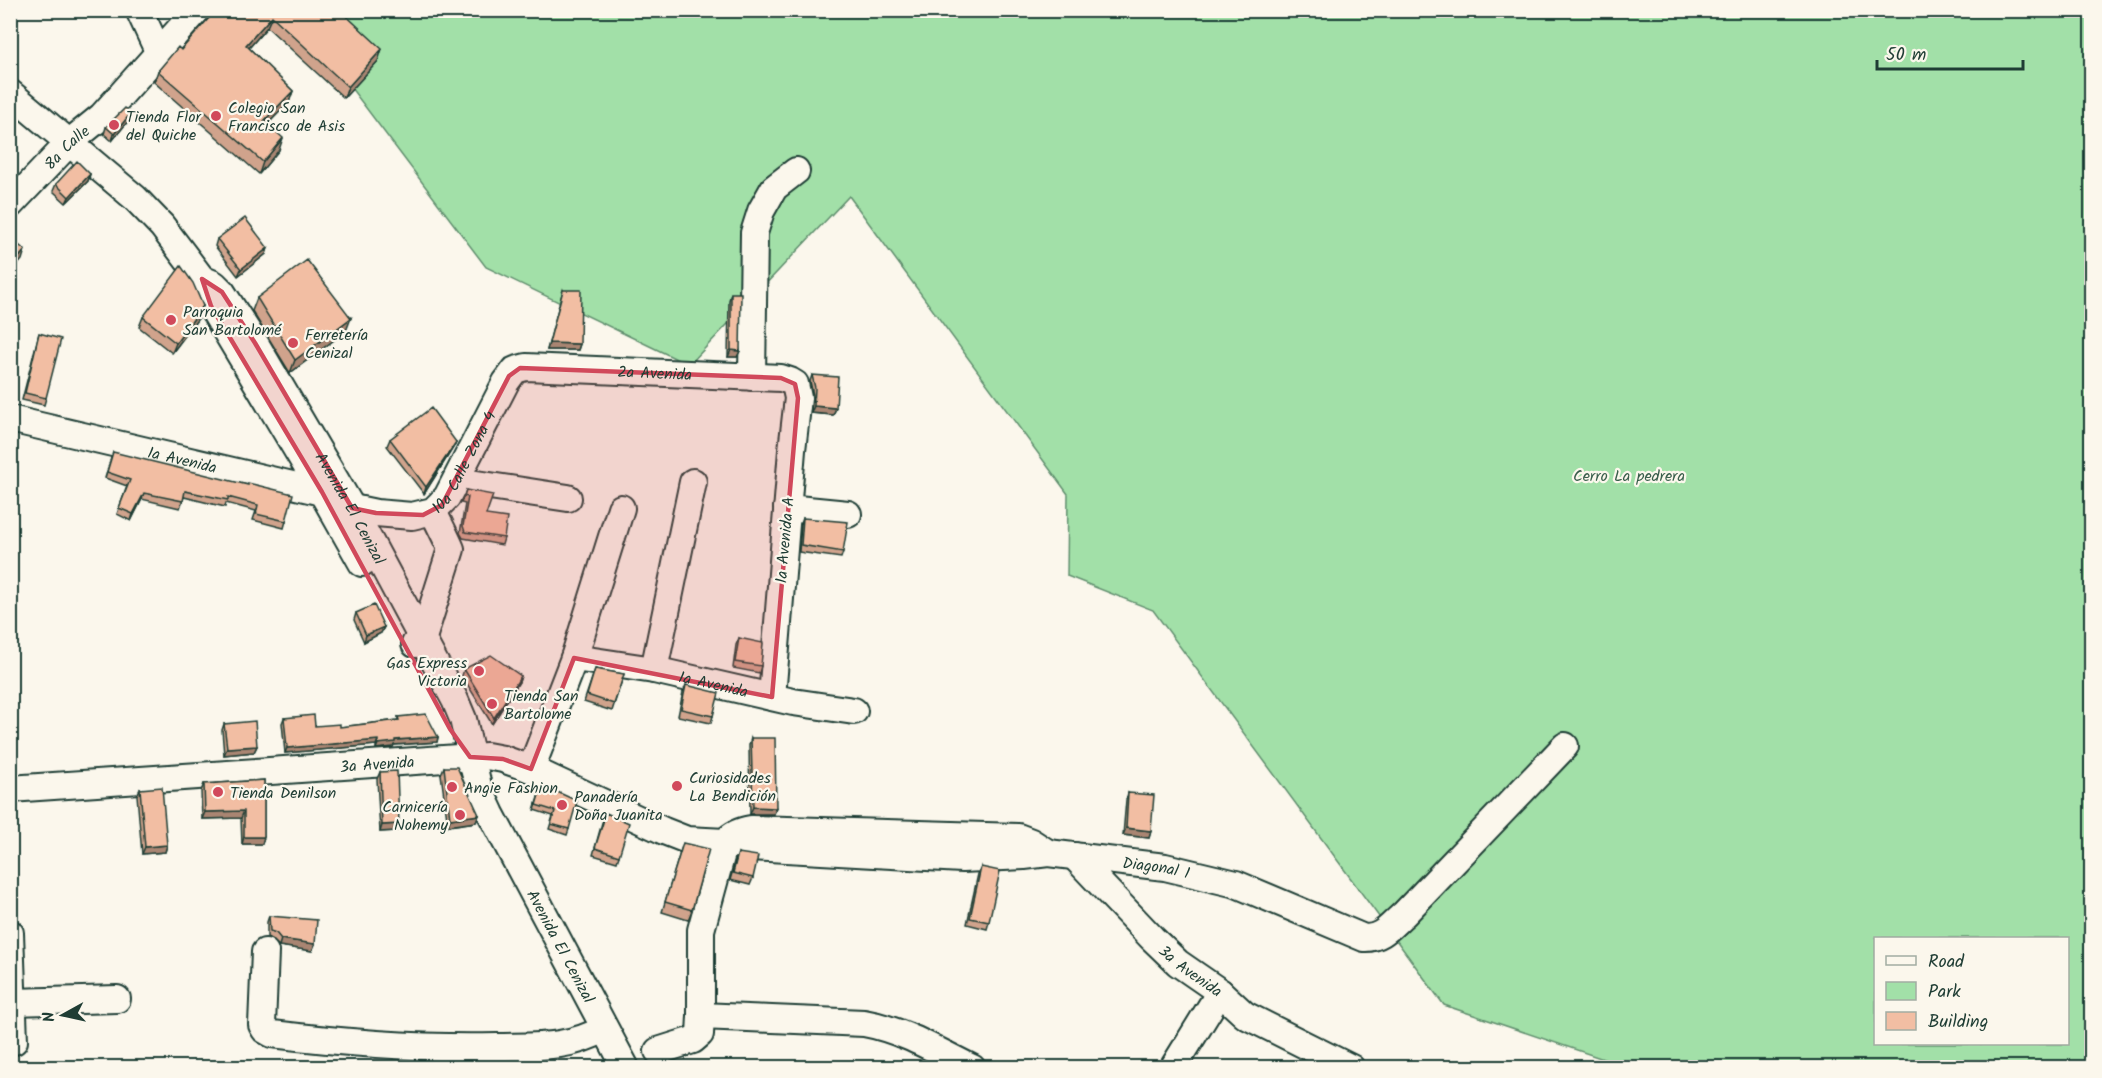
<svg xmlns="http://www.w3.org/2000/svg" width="2102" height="1078" viewBox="0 0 2102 1078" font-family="Kalam,sans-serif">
<rect width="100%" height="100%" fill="#fbf7ec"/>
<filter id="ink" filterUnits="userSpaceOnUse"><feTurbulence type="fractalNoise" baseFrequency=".0167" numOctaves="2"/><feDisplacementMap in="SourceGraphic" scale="12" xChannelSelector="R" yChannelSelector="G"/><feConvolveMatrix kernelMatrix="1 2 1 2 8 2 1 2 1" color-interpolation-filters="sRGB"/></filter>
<g filter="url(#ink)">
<path fill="#a2e0a8" stroke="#608e6e" stroke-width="1.5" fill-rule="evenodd" d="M293 11H2091V1067H1627L1444 1005 1153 610 1067 576 1068 494 849 196 689 365 486 267ZM1876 938H2068V1044H1876Z"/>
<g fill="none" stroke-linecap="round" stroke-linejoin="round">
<g stroke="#1f3d34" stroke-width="30">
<g id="minor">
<path d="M139 10 159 53"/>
<path d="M10 93 135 198 162 226 202 279 205 294 211 306 322 492 362 563"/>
<path id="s1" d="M10 205 70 142 102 116 197 10"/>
<path id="s2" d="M202 279 214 284 222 292 255 343 352 508 455 700 463 719 478 786 491 814 626 1068"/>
<path d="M752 377 754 233 761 211 774 188 796 171"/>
<path id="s3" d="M10 419 322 492 352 508 376 513 412 516 433 511 447 497 506 382 515 370 526 367 781 378 790 381 795 384 798 398 792 450 772 697"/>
<path d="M457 481 568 498"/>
<path d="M787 508 848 514"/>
<path d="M415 644 422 641 451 549C450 545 436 518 433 511"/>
<path id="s4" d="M574 658 654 670 793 702 854 711"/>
<path d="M654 670 693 482"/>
<path d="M531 769 574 658 621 508"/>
<path id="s5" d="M10 789 487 756 503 759 531 769 664 831 687 840 725 842 751 847 962 859 1024 856 1048 853 1165 867 1236 884 1364 938C1382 939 1391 925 1404 914L1565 746"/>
<path id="s6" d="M1074 856 1152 938 1178 963 1220 992 1245 1015 1351 1068"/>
<path d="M10 933 14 1041"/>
<path d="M265 952 262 1025 265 1030 272 1034C347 1043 421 1049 497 1047 537 1046 567 1049 604 1029"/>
<path d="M13 1002 117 999"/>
<path d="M701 1016 864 1023C903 1030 937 1051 972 1068"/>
<path d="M658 1051 693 1040 700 1034 701 1016V930L725 842C733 834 740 831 751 829L1018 837 1031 842 1048 853"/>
<path d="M1173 1068 1220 992"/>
</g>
</g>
<use href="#minor" stroke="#fbf7ec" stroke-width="26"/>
</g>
<path fill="#d0a38c" stroke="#1f3d34" stroke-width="1.5" d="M216 10H340L378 61 344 98 267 27 249 48 293 91 289 102 267 125 279 150 259 174 154 82 158 71 181 50Z
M131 113 129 120 112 141 104 134 106 127Z
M90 174 88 181 66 203 53 191 56 184Z
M217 239 268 248 266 254 238 276 215 246Z
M563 290 580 344 578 350H547Z
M731 293 740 351 737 357H728L729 300Z
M257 298 346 331 290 373 252 311Z
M203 306 200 316 172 353 139 327 143 317Z
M39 333 46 398 44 405 22 400Z
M812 375 836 408 833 415 811 413 813 395 810 381Z
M390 439 456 442 453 448 424 494 387 446Z
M111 458 248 485 286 521 284 528 253 520 256 511 226 503 225 507 184 497 180 508 142 499 131 521 117 514 127 486 105 478Z
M466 490 504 538 502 545 463 538 460 533 465 504 461 503Z
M803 518 843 552 841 558 799 552 801 524Z
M356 613 384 627 381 633 364 642 354 620Z
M739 638 761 666 759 673 733 668 736 645Z
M464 669 521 676 519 682 492 724 462 676Z
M595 669 624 674 612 711 584 702Z
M686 685 713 716 711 723 678 716 683 692Z
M398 717 438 737 437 742 394 745 393 747 376 749V745L285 753 282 723 284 718 315 726 340 727 398 720Z
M224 724 257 746 254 752 224 755 222 730Z
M751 738 776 808 774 814H750L749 745Z
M444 767 479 815 476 822 448 826 441 774Z
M380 772 396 831 380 832 377 779Z
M264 780V837L262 844H242L241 818 202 819 201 791 204 784Z
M140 789 167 845 165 852 142 854 137 795Z
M540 791 569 829 567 835 549 829 553 816 534 810Z
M1128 793 1151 831 1149 838 1123 835 1126 800Z
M603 819 619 856 617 862 593 855Z
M683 843 692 910 688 920 662 912Z
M738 853 753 878 750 885 730 880Z
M981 867 989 922 987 929 967 924 978 874Z
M269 916 315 944 312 951 279 946 273 940 267 937V922Z"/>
<path fill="#a98572" stroke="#1f3d34" stroke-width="1.5" d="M272 16 267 27 242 56 246 45Z
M382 49 378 61 344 98 348 87Z
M293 91 289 102 259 133 264 121Z
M131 113 129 120 112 141 114 134Z
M283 138 279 150 259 174 263 162Z
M90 174 88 181 66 203 69 197Z
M268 248 266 254 238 276 241 269Z
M25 250 22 260 10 274V268Z
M203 306 200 316 172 353 176 343Z
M351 318 346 331 290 373 295 360Z
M549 343 580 344 578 350H547Z
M731 350 740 351 737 357H728Z
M814 406 836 408 833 415 811 413Z
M456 442 453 448 424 494 426 487Z
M144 493 142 499 131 521 133 514Z
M384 627 381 633 364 642 366 635Z
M521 676 519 682 492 724 494 718Z
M438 737 437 742 394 745 393 747 376 749 378 744 395 740Z
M378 740 376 745 285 753 287 748Z
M257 746 254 752 224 755 227 748Z
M753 807 776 808 774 814H750Z
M244 811 241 818 202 819 205 812Z
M479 815 476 822 448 826 450 819Z
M399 824 396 831 380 832 382 825Z
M1126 828 1151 831 1149 838 1123 835Z
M244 837H264L262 844H242Z
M167 845 165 852 142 854 145 847Z
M281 939 315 944 312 951 279 946Z"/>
<path fill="#f2bea3" stroke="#1f3d34" stroke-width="1.5" d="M216 10H340L382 49 348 87 272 16 246 45 293 91 264 121 283 138 263 162 158 71 178 47 181 50Z
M125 108 131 113 114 134 106 127Z
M77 161 90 174 69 197 56 184Z
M245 218 268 248 241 269 217 239Z
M10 238 25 250 10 268Z
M307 260 351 318 295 360 257 298Z
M181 266 193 283 203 306 176 343 143 317Z
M563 290H581L580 344 549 343Z
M731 293H741L740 351 731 350Z
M39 333 61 339 46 398 25 393Z
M812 375 838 377 836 408 814 406 815 388Z
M431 408 456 442 426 487 390 439Z
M113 452 248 485V483L293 494 286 521 256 514 258 505 228 497V500L185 491 183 501 144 493 133 514 119 508 130 480 107 472Z
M466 490 493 495 486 515 507 518 504 538 465 532 463 526 468 497 464 496Z
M803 518 848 522 843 552 801 545Z
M374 605 384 627 366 635 356 613Z
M739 638 763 643 761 666 735 662Z
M491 655 521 676 494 718 464 669Z
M595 669 624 674 614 704 587 695Z
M686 685 719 693 713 716 681 709Z
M426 714 438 737 395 740V742L378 744V740L287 748 284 718 314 715 315 726 340 724V727L399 720 398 717Z
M255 721 257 746 227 748 224 724Z
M751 738H775L776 808 753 807Z
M444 767H457L479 815 450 819Z
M397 771 399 824 382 825 380 772Z
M264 780V837H244V811L205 812 204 784Z
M542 785 577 801 569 829 551 824 555 811 536 805Z
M162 787 167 845 145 847 140 789Z
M1128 793 1154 795 1151 831 1126 828Z
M606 813 629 823 619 856 595 848Z
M683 843 709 849 692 910 665 902Z
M738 853 758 856 753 878 733 873Z
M981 867 1000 871 989 922 970 918Z
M269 916 317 920 315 944 281 939 276 933 270 931Z"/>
</g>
<path fill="#d1495b" fill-opacity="0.2" stroke="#d1495b" stroke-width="4.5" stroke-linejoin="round" d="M202 279 222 292 255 343 352 508 376 513 423 515 442 505 509 376 520 368 781 378 795 384 798 398 772 697 574 658 531 769 503 759 470 757 450 729 322 492 211 306Z"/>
<g fill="#d1495b" stroke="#fbf7ec" stroke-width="2">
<circle cx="216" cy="116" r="6"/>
<circle cx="114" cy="125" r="6"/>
<circle cx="171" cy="320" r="6"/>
<circle cx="293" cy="343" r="6"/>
<circle cx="479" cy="671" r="6"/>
<circle cx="492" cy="704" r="6"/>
<circle cx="677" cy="786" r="6"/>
<circle cx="452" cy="787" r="6"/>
<circle cx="218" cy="792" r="6"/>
<circle cx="562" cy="805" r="6"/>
<circle cx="460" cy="815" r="6"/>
</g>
<g text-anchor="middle" stroke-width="4.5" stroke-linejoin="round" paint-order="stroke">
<g font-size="16" fill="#1f3d34" stroke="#fbf7ec" text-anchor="start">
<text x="228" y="113">Colegio San<tspan x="228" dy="18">Francisco de Asis</tspan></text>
<text x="126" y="122">Tienda Flor<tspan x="126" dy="18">del Quiche</tspan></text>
<text x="183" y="317">Parroquia<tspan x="183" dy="18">San Bartolomé</tspan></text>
<text x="305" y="340">Ferretería<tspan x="305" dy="18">Cenizal</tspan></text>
<text x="467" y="668" text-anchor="end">Gas Express<tspan x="467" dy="18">Victoria</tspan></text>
<text x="504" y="701">Tienda San<tspan x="504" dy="18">Bartolome</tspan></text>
<text x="689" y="783">Curiosidades<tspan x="689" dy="18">La Bendición</tspan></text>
<text x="464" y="793">Angie Fashion</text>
<text x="230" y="798">Tienda Denilson</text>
<text x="574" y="802">Panadería<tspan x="574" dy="18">Doña Juanita</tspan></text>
<text x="448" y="812" text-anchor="end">Carnicería<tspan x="448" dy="18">Nohemy</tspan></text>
</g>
<g font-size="16" fill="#1f3d34" stroke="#fbf7ec">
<text dy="6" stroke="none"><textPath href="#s1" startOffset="81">8a Calle</textPath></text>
<text dy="6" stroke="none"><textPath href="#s3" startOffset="741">2a Avenida</textPath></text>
<text dy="6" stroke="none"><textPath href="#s3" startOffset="495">10a Calle Zona 4</textPath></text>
<text dy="6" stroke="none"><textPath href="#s3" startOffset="177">1a Avenida</textPath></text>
<text dy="6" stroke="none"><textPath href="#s2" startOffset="276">Avenida El Cenizal</textPath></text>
<text transform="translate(784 540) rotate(-85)" y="6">1a Avenida A</text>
<text dy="6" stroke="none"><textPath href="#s4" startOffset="142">1a Avenida</textPath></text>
<text dy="6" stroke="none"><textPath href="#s5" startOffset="368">3a Avenida</textPath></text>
<text dy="6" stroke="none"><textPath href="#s5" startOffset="1167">Diagonal 1</textPath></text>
<text dy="6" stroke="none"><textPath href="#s2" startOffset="764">Avenida El Cenizal</textPath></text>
<text dy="6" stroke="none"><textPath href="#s6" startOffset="164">3a Avenida</textPath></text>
</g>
<g font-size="16" fill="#395e4b" stroke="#fbf7ec">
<text x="1629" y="481">Cerro La pedrera</text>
</g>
</g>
<rect width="2102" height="1078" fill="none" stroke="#fbf7ec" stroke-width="36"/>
<rect x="18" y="18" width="2066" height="1042" fill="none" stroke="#1f3d34" stroke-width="2" filter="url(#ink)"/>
<rect x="1874" y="937" width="195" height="108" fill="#fbf7ec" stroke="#a3ada2" stroke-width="1.5"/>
<rect x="1886" y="956" width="30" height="9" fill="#fbf7ec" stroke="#a3ada2" stroke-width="1.5"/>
<text x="1928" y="967" font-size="18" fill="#1f3d34">Road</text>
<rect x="1886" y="982" width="30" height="18" fill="#a2e0a8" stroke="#a3ada2" stroke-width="1.5"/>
<text x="1928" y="997" font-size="18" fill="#1f3d34">Park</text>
<rect x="1886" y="1012" width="30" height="18" fill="#f2bea3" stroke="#a3ada2" stroke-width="1.5"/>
<text x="1928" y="1027" font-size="18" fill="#1f3d34">Building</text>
<g transform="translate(63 1015) rotate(262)" stroke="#fbf7ec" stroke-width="4.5" paint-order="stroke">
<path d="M0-4.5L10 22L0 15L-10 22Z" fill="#1f3d34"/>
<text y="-9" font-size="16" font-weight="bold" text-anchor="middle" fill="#1f3d34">N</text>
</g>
<path d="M1877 60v9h146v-9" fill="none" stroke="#1f3d34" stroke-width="3"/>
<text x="1886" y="60" font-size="18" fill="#1f3d34" stroke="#fbf7ec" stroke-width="4.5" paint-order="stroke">50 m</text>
</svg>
